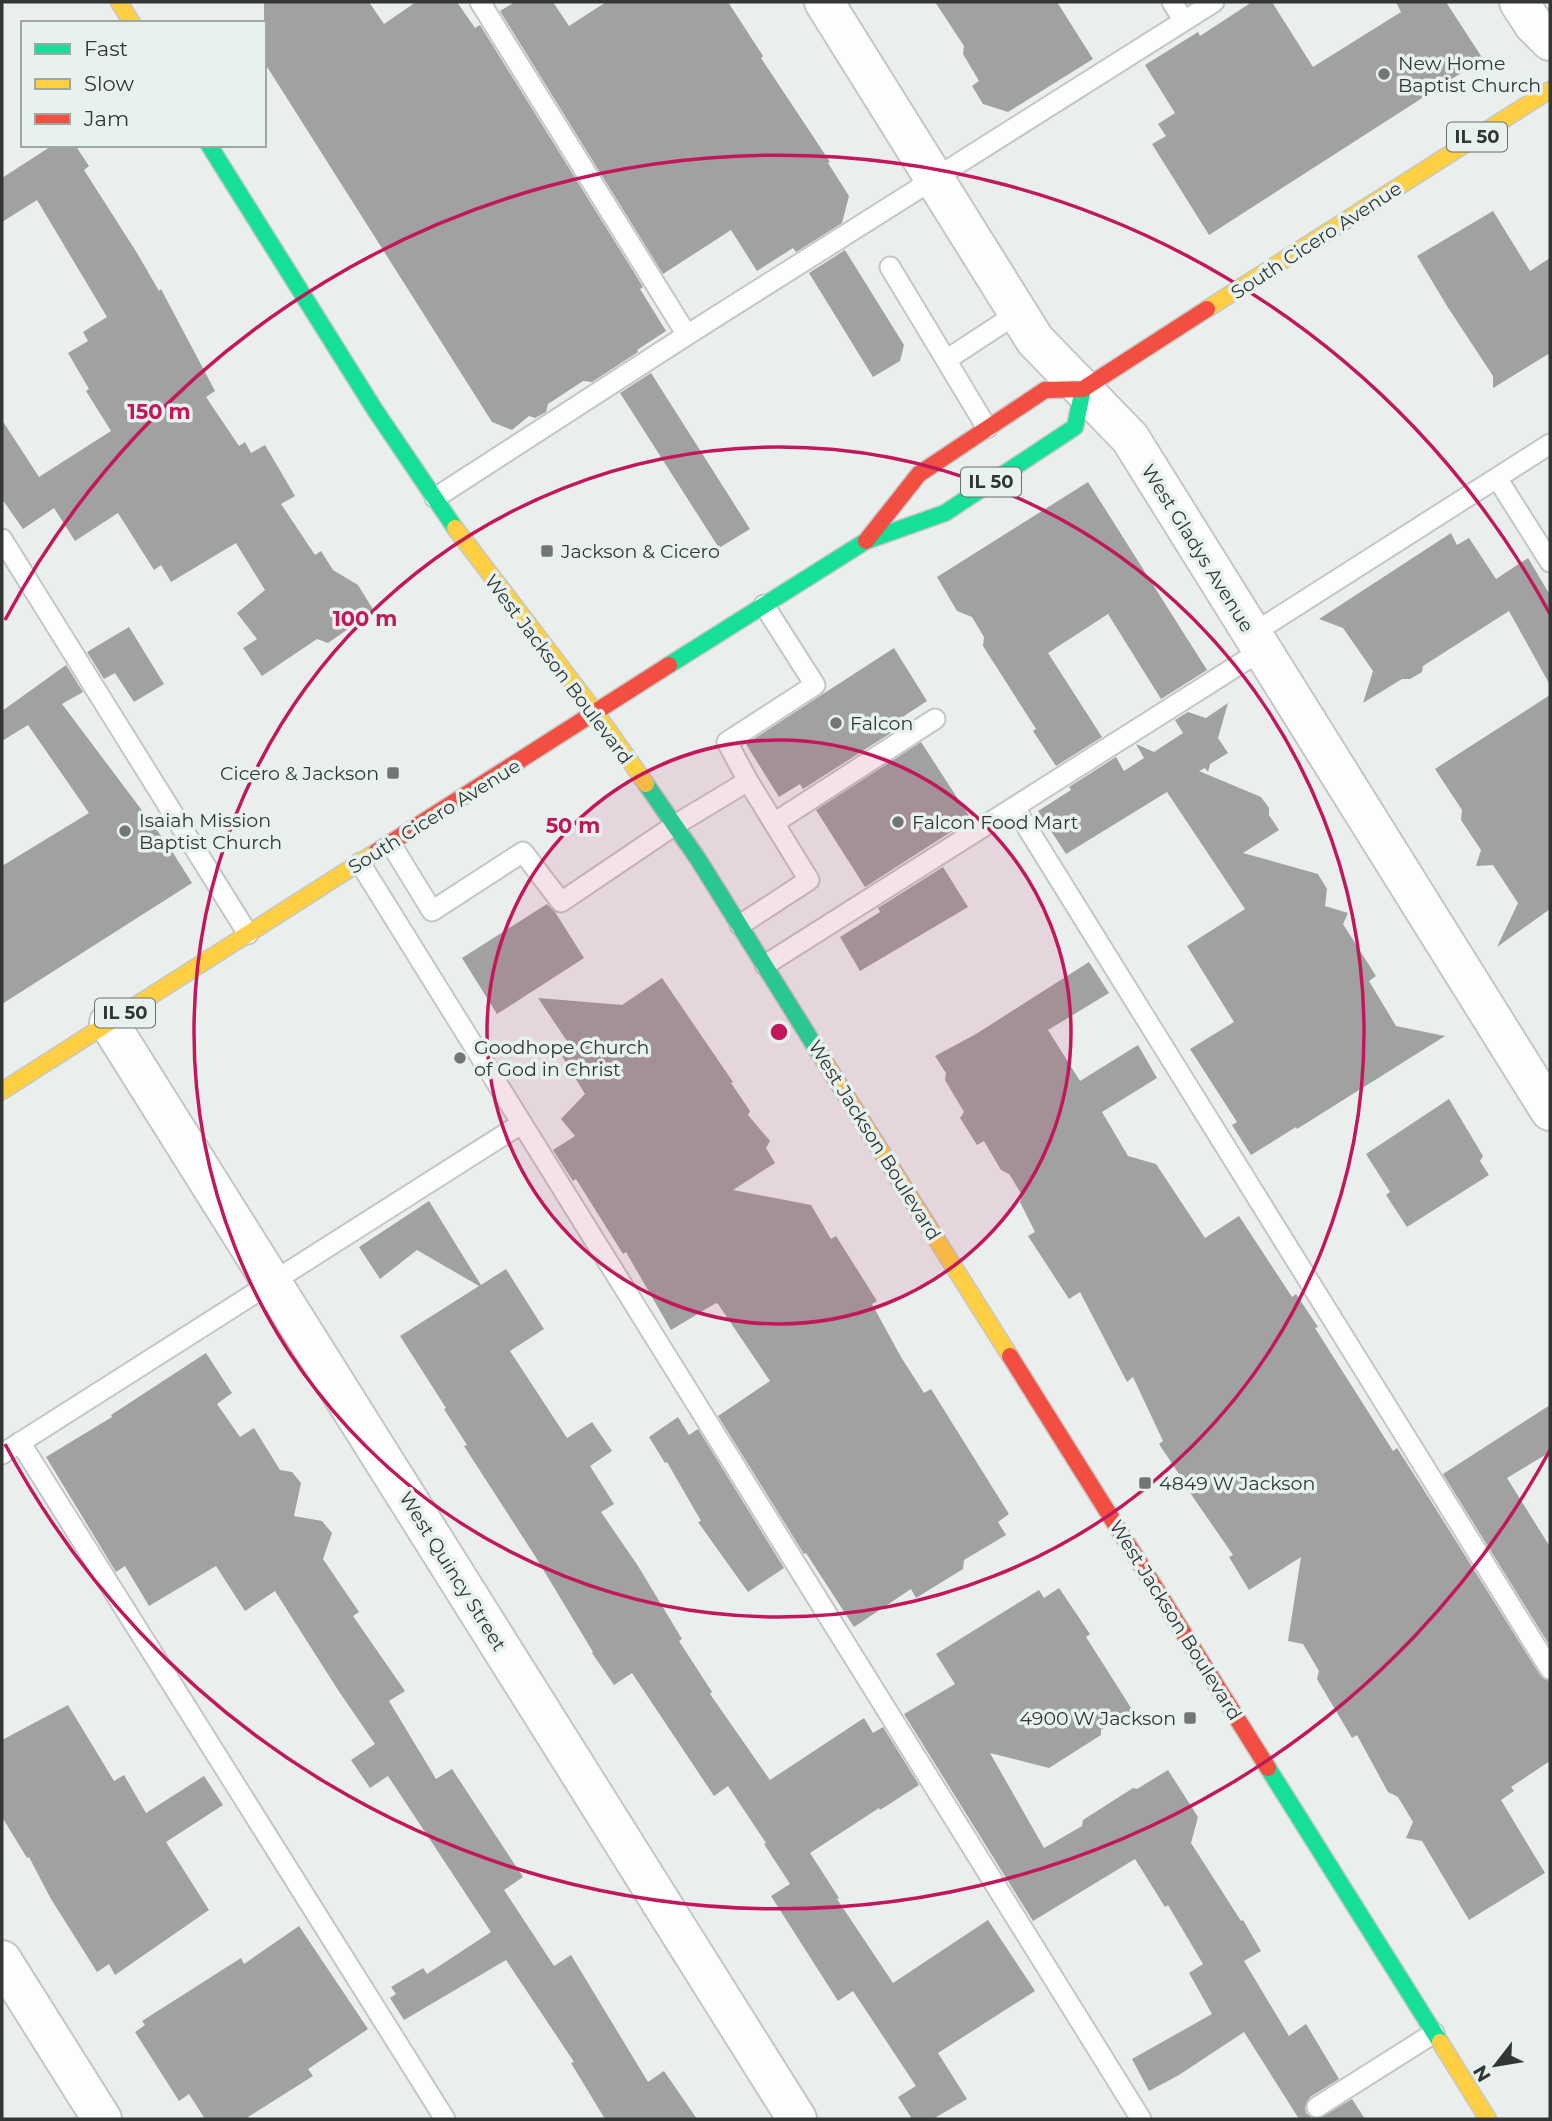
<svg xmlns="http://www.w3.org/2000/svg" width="1552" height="2121" viewBox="0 0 1552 2121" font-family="Montserrat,sans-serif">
<rect width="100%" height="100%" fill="#eaefee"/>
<path fill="#a0a1a0" d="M264 2H369L384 24 416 2H457L475 28 480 25 643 287 640 289 666 331 637 350 638 352 592 382 583 381 548 404 546 412 535 418 529 416 512 430 492 422 264 62Z
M515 2H553L569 26 606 2H728L763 56 761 58 830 162 828 163 849 196 842 223 796 252 793 248 757 271 731 230 663 274 500 11Z
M935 2H1057L1093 59 1008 112 983 104 972 86 979 81 963 54 964 46Z
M1252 2H1272L1313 67 1401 12 1396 2H1446L1483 59 1209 235 1152 144 1166 136 1158 124 1175 113 1145 65 1198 32 1200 36Z
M53 145H75L89 166 84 170 137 253 159 291 161 289 215 391 206 397 239 446 245 442 251 453 265 445 295 496 281 504 315 555 321 551 333 570 358 585 374 611 328 643 317 639 262 676 243 648 257 639 237 613 265 590 236 543 171 582 161 565 154 570 118 513 75 541 54 508 23 529 2 499V420L39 477 111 431 86 391 89 389 68 353 88 341 83 332 107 317 37 200 2 222V178Z
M1493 211 1530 271 1550 258V353L1493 388V376L1447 306 1417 256Z
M845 250 904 345 900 361 873 377 809 273Z
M651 373 750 529 719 548 620 393Z
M1088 482 1207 670 1161 699 1108 614 1048 653 1102 737 1056 766 1033 731 1036 729 983 646 984 637 972 617 957 611 937 577Z
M1451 533 1457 545 1469 538 1496 579 1528 558 1550 595V685L1509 611 1423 666 1422 672 1410 679H1402L1363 703 1373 671 1343 628 1319 619Z
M129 627 164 684 134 702 115 673 104 679 87 652Z
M894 648 927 701 904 716 908 722 803 789 800 784 779 797 746 744Z
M66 665 83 692 62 704 168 845 192 883 2 1004V866L89 813 28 725 2 741V711Z
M1550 695V909L1497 947 1518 903 1493 865 1476 866 1481 850 1461 820 1462 810 1435 769Z
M1228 703 1218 738 1228 753 1210 764 1208 772 1205 768 1199 771 1261 797 1269 808V815L1279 830 1243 853 1318 874 1327 889 1325 906 1348 913 1343 924 1376 976 1369 981 1396 1026 1445 1036 1297 1129 1296 1127 1251 1155 1232 1125 1237 1122 1190 1049 1234 1022 1187 946 1245 909 1167 792 1066 854 1038 811 1071 790 1069 787 1116 757 1124 771 1144 758 1136 744 1154 752 1183 733 1175 720 1188 712 1206 718Z
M921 742 971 819 865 887 816 810Z
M943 867 968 907 860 971 840 937 880 912 878 908Z
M547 904 555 912 584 958 497 1014 462 958Z
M1089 962 1109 993 1048 1030 1080 1081 1138 1045 1157 1078 1102 1112 1128 1156 1156 1164 1205 1238 1239 1216 1292 1297 1296 1294 1318 1327 1315 1328 1393 1451 1397 1448 1422 1487 1540 1675 1544 1679 1550 1681V1761L1511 1787 1514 1791 1501 1800 1545 1873 1469 1920 1422 1841 1406 1838 1413 1822 1398 1797 1388 1792 1357 1735 1352 1738 1317 1679 1319 1671 1303 1644 1288 1641 1301 1557 1249 1590 1229 1557 1233 1555 1186 1487 1187 1486 1159 1444 1163 1441 1133 1377 1127 1382 1080 1292 1069 1299 1028 1236 1035 1232 1020 1202 1022 1195 1009 1174 1001 1170 984 1141 977 1145 960 1118 964 1112 945 1080 946 1073 935 1056 976 1034Z
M662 978 733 1082 731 1083 750 1111 748 1115 770 1141 766 1148 775 1163 733 1190 811 1205 831 1239 836 1236 877 1301 872 1304 901 1357 924 1393 931 1389 1009 1514 998 1522 1006 1535 964 1560 963 1569 916 1598 911 1589 854 1627 806 1553 804 1554 718 1416 770 1381 718 1304 716 1303 671 1330 626 1252 623 1254 576 1179 573 1181 553 1150 575 1136 561 1119 585 1094 559 1051 569 1044 538 998 622 1005Z
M1449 1099 1483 1156 1480 1161 1489 1175 1407 1227 1386 1195 1390 1192 1366 1154Z
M429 1201 481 1285 506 1269 544 1329 510 1351 567 1438 592 1422 612 1451 590 1466 614 1504 601 1512 638 1566 682 1639 679 1641 712 1692 710 1694 770 1780 864 1718 873 1733 883 1727 919 1785 880 1810 879 1808 810 1853 839 1898 837 1899 893 1983 988 1920 1035 1991 938 2053 967 2099 933 2119H912L898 2097 916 2086 853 1991 838 2001 771 1896 790 1884 764 1844 766 1843 728 1786 714 1796 632 1673 614 1685 592 1653 593 1652 535 1556 464 1446 467 1445 444 1409 446 1408 400 1336 479 1286 417 1250 380 1279 359 1247Z
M206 1353 232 1393 217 1404 240 1437 254 1428 280 1470 292 1472 301 1483 294 1516 322 1521 332 1533 323 1559 359 1612 353 1616 405 1691 389 1701 436 1779 452 1769 523 1877 504 1890 554 1966 571 1955 648 2082 664 2071 697 2119H605L571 2063 574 2062 506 1960 404 2020 390 1998 396 1994 391 1987 423 1968 427 1974 491 1932 388 1776 370 1788 351 1760 375 1744 338 1690 275 1591 245 1611 216 1566 149 1606 125 1566 116 1572 46 1457 112 1417 111 1415Z
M1550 1405V1452L1507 1478 1550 1547V1646L1443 1474Z
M678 1417 689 1435 698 1429 784 1568 748 1592 698 1522 701 1521 667 1462 665 1463 649 1437Z
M1059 1588 1090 1634 1086 1637 1133 1711 1101 1730V1735L1049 1768 990 1753 1044 1848 1082 1826 1083 1820 1133 1788 1137 1789 1168 1770 1198 1817 1191 1843 1241 1921 1243 1920 1261 1951 1244 1961 1289 2036 1306 2024 1339 2079 1310 2097 1305 2107 1306 2113 1311 2117 1318 2119 1352 2099 1365 2119H1299L1244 2032 1179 2075 1149 2091 1132 2059 1212 2014 1189 1973 1203 1964 1168 1905 1165 1907 1135 1859 1033 1921 904 1714 955 1684 936 1654 1039 1590 1044 1598Z
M68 1705 114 1781 124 1775 146 1813 204 1776 223 1805 166 1842 209 1910 115 1975 109 1964 97 1972 51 1899 29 1857 27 1858 2 1817V1740Z
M299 1926 368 2029 308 2069 313 2076 245 2119H205L189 2094 179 2101 135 2032 145 2025 142 2021 241 1958 244 1964Z"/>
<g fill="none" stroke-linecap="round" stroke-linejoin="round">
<g stroke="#c3c7c6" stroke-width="23">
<path id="lane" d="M480 2 687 335
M1172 2 1184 21
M890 267 987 428
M946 360 1018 313
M1497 478 1550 562
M435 498 687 335 1214 2
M2 539 248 934
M1252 634 1550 444
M748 781 727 742 815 685 764 605
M1015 808 1550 1669
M774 823 935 719
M391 844 432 911 523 852 561 902 675 825 748 781 809 880 740 925
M360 863 1141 2119
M765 965 1262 650
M20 1442 445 2119
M2 1454 521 1124
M1317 2107 1434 2033"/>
</g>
<g stroke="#c3c7c6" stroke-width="42">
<path id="street" d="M824 2 1035 340 1130 438 1550 1111
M1519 2 1534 25 1550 41
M109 1023 797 2119
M2 1960 102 2119"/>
</g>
<g stroke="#c3c7c6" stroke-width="19">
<path id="fast" d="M209 145 375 410 455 528
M669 665 866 541 945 513 1075 427 1083 389
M646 784 698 859 823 1059
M1268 1768 1440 2042"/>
</g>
<g stroke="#c3c7c6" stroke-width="19">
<path id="slow" d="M119 2 132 23
M1207 309 1550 90
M455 528 596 713 646 784
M823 1059 1010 1356
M2 1091 376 852
M1440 2042 1488 2119"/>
</g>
<g stroke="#c3c7c6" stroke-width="19">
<path id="jam" d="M866 541 919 474 1045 390 1083 389 1207 309
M376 852 669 665
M1010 1356 1268 1768"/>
</g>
<use href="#lane" stroke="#fcfdfc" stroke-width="19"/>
<use href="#street" stroke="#fcfdfc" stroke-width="38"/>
<use href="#fast" stroke="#16e098" stroke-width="16"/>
<use href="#slow" stroke="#ffcf43" stroke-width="16"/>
<use href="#jam" stroke="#f24e42" stroke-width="16"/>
</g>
<circle cx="779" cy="1032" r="292" fill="#c2185b" fill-opacity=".12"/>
<g fill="none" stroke="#c2185b" stroke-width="3.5">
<circle cx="779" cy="1032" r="292"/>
<circle cx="779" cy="1032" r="585"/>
<path d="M1550 1450A877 877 0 0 1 5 1444M5 620A877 877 0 0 1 1550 614"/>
</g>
<g fill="#727776" stroke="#e7f2ef" stroke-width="2.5">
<circle cx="1384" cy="74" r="7"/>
<rect x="540" y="544" width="14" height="14" rx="3.5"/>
<circle cx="836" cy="723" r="7"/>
<rect x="386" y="766" width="14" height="14" rx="3.5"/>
<circle cx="898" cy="822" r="7"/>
<circle cx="125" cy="831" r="7"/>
<circle cx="460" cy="1058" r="7"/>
<rect x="1138" y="1476" width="14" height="14" rx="3.5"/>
<rect x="1183" y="1711" width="14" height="14" rx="3.5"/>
</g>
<g text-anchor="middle" stroke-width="7" stroke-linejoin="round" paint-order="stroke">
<g fill="#e7f2ef" stroke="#686f6d" stroke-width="2">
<rect x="1447" y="122.5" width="60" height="29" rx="5"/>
<rect x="961" y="467.5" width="60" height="29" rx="5"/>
<rect x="95" y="998.5" width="60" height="29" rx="5"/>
</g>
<g font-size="18" font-weight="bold" fill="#323735">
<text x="1477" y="143">IL 50</text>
<text x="991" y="488">IL 50</text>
<text x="125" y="1019">IL 50</text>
</g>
<g font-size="19" fill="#323735" stroke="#e7f2ef" text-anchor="start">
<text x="1398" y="70">New Home<tspan x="1398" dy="22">Baptist Church</tspan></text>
<text x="561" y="558">Jackson &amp; Cicero</text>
<text x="850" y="730">Falcon</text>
<text x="379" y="780" text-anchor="end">Cicero &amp; Jackson</text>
<text x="139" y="827">Isaiah Mission<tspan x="139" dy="22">Baptist Church</tspan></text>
<text x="912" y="829">Falcon Food Mart</text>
<text x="474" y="1054">Goodhope Church<tspan x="474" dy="22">of God in Christ</tspan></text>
<text x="1159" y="1490">4849 W Jackson</text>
<text x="1176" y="1725" text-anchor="end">4900 W Jackson</text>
</g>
<g font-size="19" fill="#323735" stroke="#e7f2ef">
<text transform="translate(1316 240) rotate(-33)" y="7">South Cicero Avenue</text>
<text transform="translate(1198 548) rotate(58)" y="7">West Gladys Avenue</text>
<text transform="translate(559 669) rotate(53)" y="7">West Jackson Boulevard</text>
<text transform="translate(434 816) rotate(-32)" y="7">South Cicero Avenue</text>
<text transform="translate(875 1140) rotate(58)" y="7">West Jackson Boulevard</text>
<text transform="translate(453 1571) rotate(58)" y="7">West Quincy Street</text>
<text transform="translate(1176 1620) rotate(58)" y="7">West Jackson Boulevard</text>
</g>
</g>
<circle cx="779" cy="1032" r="10" fill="#c2185b" stroke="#e7f2ef" stroke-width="3.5"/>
<g font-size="21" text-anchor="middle" font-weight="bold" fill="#c2185b" stroke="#e7f2ef" stroke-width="7" stroke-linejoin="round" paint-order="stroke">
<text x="159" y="419">150 m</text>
<text x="365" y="626">100 m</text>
<text x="573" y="833">50 m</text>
</g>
<rect width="1552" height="2121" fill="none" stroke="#323735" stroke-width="7"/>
<rect x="21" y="21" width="245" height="126" fill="#e7f2ef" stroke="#9fa7a5" stroke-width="2"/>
<rect x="35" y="44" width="35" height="10" fill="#16e098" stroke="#9fa7a5" stroke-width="2"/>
<text x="84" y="56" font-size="21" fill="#323735">Fast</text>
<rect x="35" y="79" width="35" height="10" fill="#ffcf43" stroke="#9fa7a5" stroke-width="2"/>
<text x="84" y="91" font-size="21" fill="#323735">Slow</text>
<rect x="35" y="114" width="35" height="10" fill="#f24e42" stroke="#9fa7a5" stroke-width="2"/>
<text x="84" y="126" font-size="21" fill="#323735">Jam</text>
<g transform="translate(1496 2065) rotate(239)" stroke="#e7f2ef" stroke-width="5" paint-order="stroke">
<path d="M0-5L12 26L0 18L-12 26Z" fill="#323735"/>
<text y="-10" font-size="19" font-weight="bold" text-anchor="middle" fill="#323735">N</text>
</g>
</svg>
